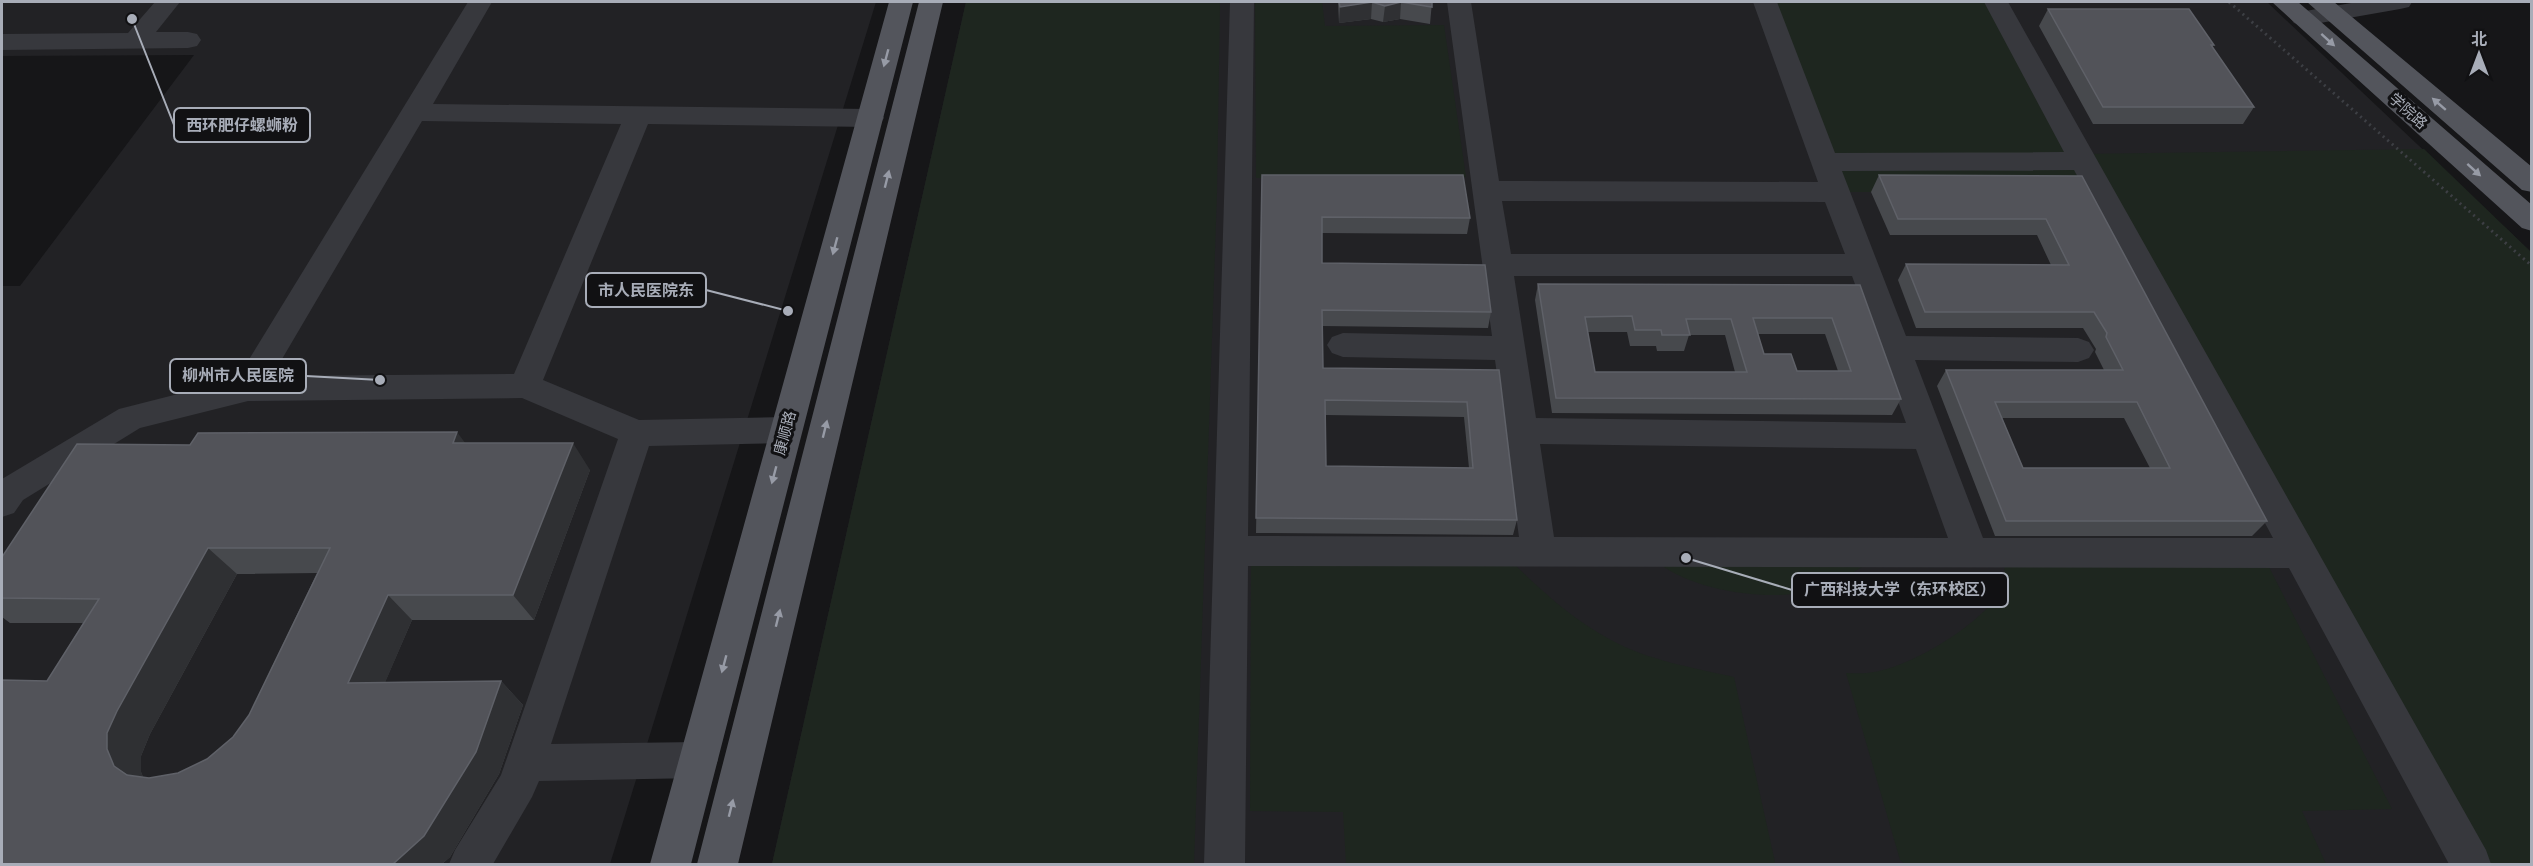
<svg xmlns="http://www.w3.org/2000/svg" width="2533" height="866" viewBox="0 0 2533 866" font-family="Barlow,'Noto Sans SC',sans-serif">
<rect width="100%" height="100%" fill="#161618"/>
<path fill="#222225" d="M2 2H876L610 864H2V286H20L194 55 2 56Z
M966 2H2267L2531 252V864H772Z"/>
<path fill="#1e261f" d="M966 2H1220L1217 193 1194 864H772Z
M1255 2H1322L1325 26 1444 25 1466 177 1256 178Z
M1776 2H1996L2080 154 2424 149 2531 252V864H2471L2101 192H1836Z
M1251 562 1514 564C1544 593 1573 620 1611 640 1647 660 1694 668 1734 677L1775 862 1773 864 1346 863 1343 812 1250 811Z
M1660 564 1865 565C1846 577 1828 587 1806 592 1765 601 1693 590 1660 564Z
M2005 565 2269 567 2392 809 2302 811 2326 864H1905L1900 860 1846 673C1855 673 1864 674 1874 672 1910 667 1987 622 2002 587 2005 581 2004 572 2005 565Z"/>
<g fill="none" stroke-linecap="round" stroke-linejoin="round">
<path stroke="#3d3f44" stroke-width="3" stroke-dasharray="2 4" stroke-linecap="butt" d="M2229 2 2532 266"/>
<path fill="#37383d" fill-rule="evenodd" d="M155 2H180L156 32H188L197 34 201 40 197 46 188 48 2 50V34L128 33Z
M468 2H492L433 104 870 109 880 112 884 118 880 124 870 127 648 124 543 380 639 420 786 417 798 421 802 430 798 439 786 443 649 446 551 744 698 742 712 747 718 760 712 773 698 778 539 781 532 797 493 864H449L455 850 501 775 618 439 522 398 248 401 140 428 23 500 14 513 2 517V479L119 409 237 379ZM422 121 621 124 514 374 272 376Z
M1230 2H1254L1248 536 1519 537 1495 360 1343 357 1332 353 1327 345 1332 337 1343 333 1492 336 1447 2H1471L1499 181 1818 182 1753 2H1777L1835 153 2064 152 1984 2H2008L2486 850 2491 864H2449L2289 568 1248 566 1245 864H1204ZM2074 170 2273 538H1983L1915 360 2078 362 2089 358 2094 350 2089 342 2078 338 1906 336 1842 171ZM1502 201 1825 202 1845 254H1511ZM1514 276H1852L1906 423 1536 418ZM1540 444 1916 449 1948 538 1554 537Z
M2357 2H2412L2409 7 2400 9 2303 26 2294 23 2290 18 2294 13Z"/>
<path fill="#53555c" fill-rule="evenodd" d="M889 2H913L691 864H650Z
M919 2H943L738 864H697Z
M2272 2H2298L2532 205V231L2522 228Z
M2307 2H2334L2532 167V192L2522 190Z"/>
</g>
<path fill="#47494d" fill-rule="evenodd" d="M1338 2H1432L1430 24 1400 19 1383 22 1371 19 1339 23Z
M2048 9 2214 45 2212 46 2254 107 2243 124H2093L2039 26Z
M1262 175 1470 218 1467 234 1322 233V263L1491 312 1488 328 1322 326 1323 368 1499 370 1517 520 1513 535 1256 533ZM1326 415 1464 417 1469 468 1326 466Z
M1879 175 2082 176 2267 521 2252 536H1995L1937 386 1946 370H2104L2095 352 2096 349 2083 328H1916L1898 280 1906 264 2051 265 2037 235H1890L1871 192ZM2002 418H2124L2150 468H2023Z
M1538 284 1860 285 1901 399 1892 415 1552 413 1535 300ZM1588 332H1627L1630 346H1656L1657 351H1684L1689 335H1725L1735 372H1595ZM1758 334H1825L1838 371H1797L1764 354Z
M465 443 590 470 534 620H412L385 682 501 681 523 705 499 774 450 857 442 864H2L47 681 83 623H10L2 617V557L190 445ZM317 573 249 715 233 737 207 759 178 773 149 778 143 777 141 772V756L150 734 237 574Z"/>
<path fill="#2f3033" d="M1372 2 1371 19 1339 23 1340 7Z
M1401 2 1400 19 1383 22 1385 6Z
M457 432 477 459 453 443Z
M573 443 590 470 534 620 513 595Z
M208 548 237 574 150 734 141 756V772L148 788 114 766 107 749V733L117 711Z
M388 595 412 620 375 706 348 683Z
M501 681 523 705 499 774 450 857 442 864H393Z"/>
<path fill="#525359" stroke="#5f6168" stroke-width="1.5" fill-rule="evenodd" d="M1339 2H1432V7L1401 2 1385 6 1372 2 1340 7Z
M2048 9H2189L2214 45H2211L2254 107H2103Z
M1262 175H1463L1470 218 1322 217V263L1485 265 1491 312 1322 310 1323 368 1499 370 1517 520 1256 518ZM1325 400 1467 402 1473 468 1326 466Z
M1879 175 2082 176 2267 521H2006L1946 370H2123L2106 337 2107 333 2094 312H1925L1906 264 2069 265 2046 219H1898ZM1995 402H2137L2170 468H2023Z
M1538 284 1860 285 1901 399 1556 398ZM1632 316 1635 330H1661L1662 335H1690L1686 319H1731L1747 372H1595L1585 317ZM1753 318H1832L1851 371H1797L1791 354H1764Z
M457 432 453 443H573L513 595H388L348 683 501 681 476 752 424 836 393 864H2V680L47 681 99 599 2 598V557L77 444 190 445 198 433ZM208 548H330L249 715 233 737 207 759 178 773 149 778 127 775 114 766 107 749V733L117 711Z"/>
<defs><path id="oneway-solid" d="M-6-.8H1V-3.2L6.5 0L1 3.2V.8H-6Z" transform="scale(1.5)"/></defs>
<g fill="#979ba6">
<use href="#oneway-solid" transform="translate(2328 40) rotate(42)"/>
<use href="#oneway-solid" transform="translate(886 58) rotate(105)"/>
<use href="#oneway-solid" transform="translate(2439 104) rotate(-139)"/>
<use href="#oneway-solid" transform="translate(2474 170) rotate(42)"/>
<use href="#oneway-solid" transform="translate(887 179) rotate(-76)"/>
<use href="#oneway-solid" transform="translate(835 246) rotate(105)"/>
<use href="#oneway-solid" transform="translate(825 429) rotate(-76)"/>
<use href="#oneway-solid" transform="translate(774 475) rotate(105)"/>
<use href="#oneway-solid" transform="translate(778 618) rotate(-76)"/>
<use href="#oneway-solid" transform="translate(724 664) rotate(105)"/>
<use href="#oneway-solid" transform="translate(731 808) rotate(-76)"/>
</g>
<g text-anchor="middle" stroke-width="6" stroke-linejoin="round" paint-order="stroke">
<g font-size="15" fill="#a8adb8" stroke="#111113">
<text transform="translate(2408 111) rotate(42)" y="5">学院路</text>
<text transform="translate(785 433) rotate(-75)" y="5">康顺路</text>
</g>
</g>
<path fill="none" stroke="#a8adb8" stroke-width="2" d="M132 19L174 125M788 311L706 290M380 380L306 376M1686 558L1792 590"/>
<g fill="#a8adb8" stroke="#111113" stroke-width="2">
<circle cx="132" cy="19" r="6"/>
<circle cx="788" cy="311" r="6"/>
<circle cx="380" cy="380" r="6"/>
<circle cx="1686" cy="558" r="6"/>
</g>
<g fill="#111113" stroke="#a8adb8" stroke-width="2">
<rect x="174" y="108" width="136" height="34" rx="6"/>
<rect x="586" y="273" width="120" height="34" rx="6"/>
<rect x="170" y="359" width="136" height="34" rx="6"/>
<rect x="1792" y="573" width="216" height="34" rx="6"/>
</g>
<g font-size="16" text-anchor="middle" font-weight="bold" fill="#a8adb8">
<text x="242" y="131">西环肥仔螺蛳粉</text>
<text x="646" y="296">市人民医院东</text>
<text x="238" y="381">柳州市人民医院</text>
<text x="1900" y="595">广西科技大学（东环校区）</text>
</g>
<rect width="2533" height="866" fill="none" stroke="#a8adb8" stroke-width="6"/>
<g transform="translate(2479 54)" stroke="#111113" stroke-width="4.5" paint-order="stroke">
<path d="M0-4.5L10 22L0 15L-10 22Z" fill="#a8adb8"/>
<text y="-9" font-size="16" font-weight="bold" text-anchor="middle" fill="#a8adb8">北</text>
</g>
</svg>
